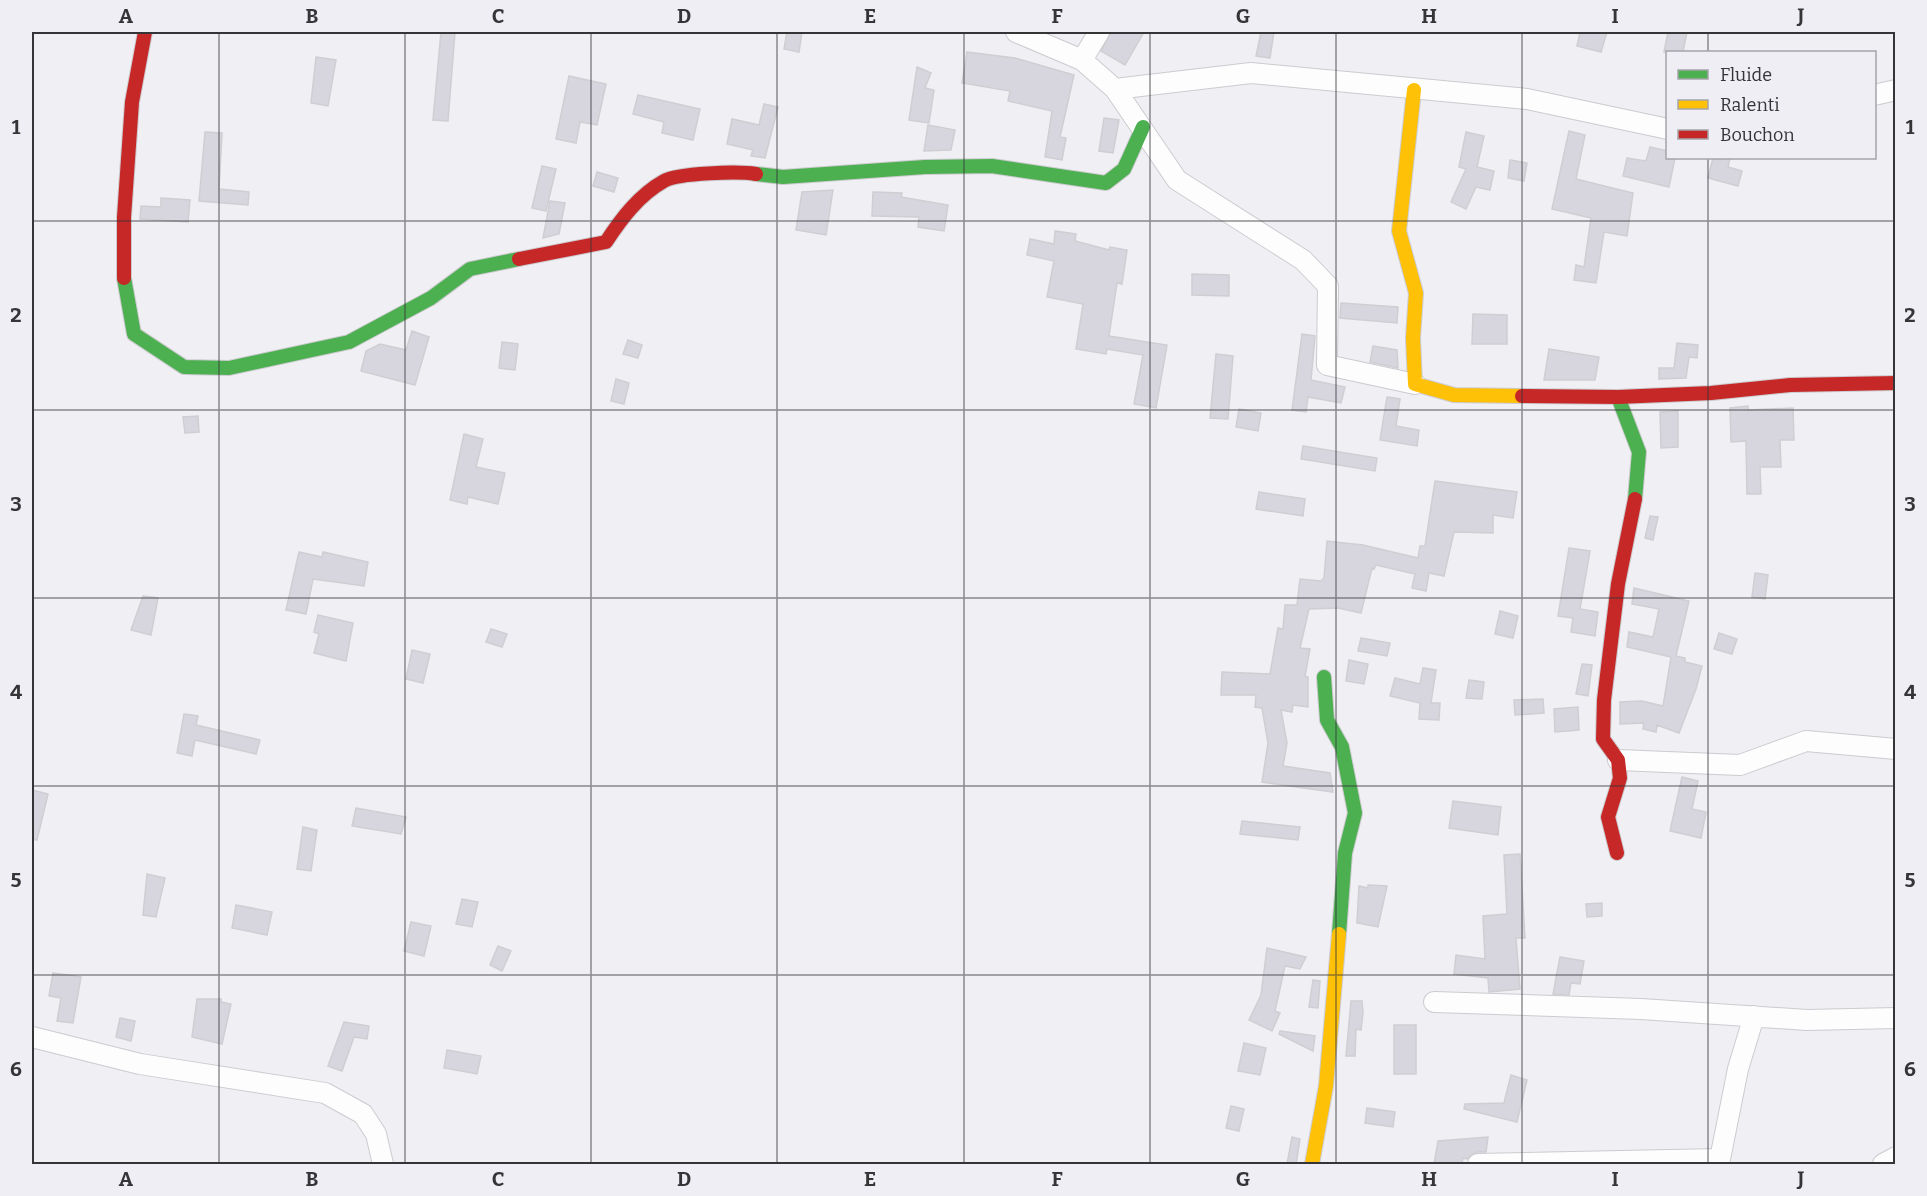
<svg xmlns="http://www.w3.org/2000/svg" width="1927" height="1196" viewBox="0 0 1927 1196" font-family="Bitter,serif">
<rect width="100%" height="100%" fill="#f0eff4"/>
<path fill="#d7d6df" stroke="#cfced2" stroke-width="1.5" d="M441 32H455L448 121 433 120Z
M787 32H802L799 52 784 49Z
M1111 32H1144L1125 65 1101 51Z
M1261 32H1274L1270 58 1256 56Z
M1580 32H1607L1601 52 1577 46Z
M1668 32H1687L1683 52H1664Z
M967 52 1015 58 1074 75 1060 137 1066 138 1062 160 1045 157 1052 111 1008 101 1010 91 962 83Z
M316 57 336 60 328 106 311 103Z
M917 67 931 73 925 88 934 90 929 123 909 120Z
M569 76 606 84 597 125 580 122 576 143 556 139Z
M638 95 700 109 693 140 662 133 664 122 633 114Z
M764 104 778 107 765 158 751 156 753 150 727 144 732 119 759 125Z
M1104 118 1119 120 1113 153 1099 151Z
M928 125 955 130 951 150 924 151Z
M1569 131 1585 135 1576 179 1633 193 1627 236 1604 232 1596 283 1574 280 1576 265 1584 267 1591 218 1552 209Z
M205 132 222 133 219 189 249 192 248 205 199 201Z
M1466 132 1484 136 1477 167 1494 171 1490 190 1476 187 1466 209 1451 202 1466 169 1459 167Z
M1650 147 1668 151V158H1675L1669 187 1623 176 1627 158 1646 161Z
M1713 158H1730L1728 167 1742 171 1738 186 1708 178Z
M1510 160 1527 163 1524 181 1508 178Z
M542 166 556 169 546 211 532 208Z
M597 172 618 178 614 192 593 186Z
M833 190 826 235 796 230 802 192Z
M873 192 902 193 901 197 948 205 944 231 918 227 919 217 872 216Z
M161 198 190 200 188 222 140 219 141 206 161 207Z
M550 201 565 203 559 234 543 238Z
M1055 231 1076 234 1075 241 1109 250 1110 247 1127 250 1122 284 1117 283 1109 336 1167 345 1156 408 1134 404 1143 355 1107 349 1106 354 1076 349 1083 304 1047 297 1054 261 1027 255 1030 239 1054 244Z
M1192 274 1229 275V296L1192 295Z
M1341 303 1398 307 1397 323 1340 318Z
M1473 314 1507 315V344H1472Z
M412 331 429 337 415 385 361 371 366 351 380 344 406 350Z
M1302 334 1315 336 1311 380 1345 387 1341 403 1308 397 1306 412 1292 410Z
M628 340 642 345 638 358 623 354Z
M502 342 518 344 515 370 499 368Z
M1677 343 1698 345 1697 358 1689 357 1686 378 1659 379V368H1674Z
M1373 346 1397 350 1398 368 1370 362Z
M1549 349 1599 357 1595 380H1544Z
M1216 354 1233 356 1228 419 1210 418Z
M616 379 629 383 624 404 611 401Z
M1387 397 1400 399 1396 426 1419 430 1417 446 1380 440Z
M1748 406V410L1793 408 1794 440H1780L1781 467H1760L1761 494H1747L1746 441 1731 442 1730 408Z
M1239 409 1261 413 1258 431 1236 427Z
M1678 411V447L1661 448 1660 412Z
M198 416 199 432 185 433 183 417Z
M464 434 483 439 476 467 505 473 498 504 468 497 467 504 450 500Z
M1303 446 1377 458 1375 471 1301 459Z
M1435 481 1517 492 1513 518 1493 515V533L1454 532 1444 576 1429 573 1426 591 1412 588 1415 574 1376 565 1374 569 1372 568 1361 613 1338 608 1309 609 1300 648 1310 649 1305 676 1308 677V707L1293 705 1292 712 1281 710 1287 743 1283 766 1330 773 1333 792 1262 782 1268 743 1262 708 1255 707 1256 695H1221L1222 672 1270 674 1278 628 1283 629 1285 605H1297L1300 579 1321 581 1324 578 1327 541 1363 545 1418 558 1420 546H1425Z
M1259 492 1305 499 1303 516 1256 509Z
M1650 516 1658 517 1653 540 1645 538Z
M1569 548 1590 551 1580 609 1598 612 1595 636 1571 632 1573 618 1558 616Z
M299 552 322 557 323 552 368 562 364 586 313 579 306 614 286 610Z
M1755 573 1768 575 1765 599 1752 597Z
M1634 588 1689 601 1676 656 1685 658V662L1702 666 1696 689 1679 733 1657 725 1656 732 1643 729 1644 723 1620 724V702L1642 701 1663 706 1671 657 1627 647 1629 632 1653 637 1659 609 1632 604Z
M143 596 158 598 151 635 131 630Z
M1500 611 1518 616 1513 638 1495 634Z
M318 615 353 623 346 661 314 653 319 634 314 632Z
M491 629 507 634 502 647 486 642Z
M1719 633 1737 639 1732 654 1714 649Z
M1361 638 1390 643 1387 656 1358 651Z
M412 650 430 654 423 683 406 679Z
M1349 660 1368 664 1364 684 1346 681Z
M1582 664 1592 665 1588 696 1576 694Z
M1423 668 1436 670 1431 703H1440L1439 720 1419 719 1420 703 1390 696 1395 678 1420 684Z
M1469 680 1484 682 1482 699 1466 698Z
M1543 699 1544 713 1515 715 1514 700Z
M1578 707 1579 730 1555 732 1554 709Z
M184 714 198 716 196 725 260 740 256 754 195 740 192 756 177 753Z
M1682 777 1698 781 1692 809 1706 812 1701 838 1670 831Z
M32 790 48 794 37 840 32 839Z
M1453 801 1501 807 1498 835 1449 828Z
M356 808 406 817 401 834 352 826Z
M1242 821 1300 827 1298 840 1240 834Z
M303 827 317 830 311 871 297 869Z
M1520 854 1525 938H1516L1520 989 1489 992 1488 978 1454 974 1456 955 1485 959 1483 916 1507 914 1504 855Z
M147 874 165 878 156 917 143 915Z
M1368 885 1387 886 1378 927 1357 923 1359 886 1368 888Z
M462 899 478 902 472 927 456 924Z
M1602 903V916L1587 917 1586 904Z
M236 905 272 912 267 935 232 928Z
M411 922 431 926 424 956 404 951Z
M498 946 511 951 502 971 490 965Z
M1267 948 1306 957 1300 969 1285 966 1275 1011 1280 1013 1272 1031 1249 1020 1261 995Z
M1560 957 1584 961 1580 984 1571 983 1569 995 1553 994Z
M53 973 81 977 73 1023 57 1021 61 998 49 996Z
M1313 980 1320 981 1318 1008 1309 1007Z
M197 999H221V1002L231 1004 222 1044 192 1037Z
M1351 1001H1362L1363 1013 1361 1030 1356 1029 1355 1056H1346Z
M120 1018 135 1021 131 1041 116 1037Z
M344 1022 369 1026 367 1039 354 1037 342 1071 328 1066Z
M1394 1025H1416V1074H1394Z
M1280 1031 1315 1036 1313 1051 1279 1034Z
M1244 1043 1266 1048 1260 1075 1238 1071Z
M447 1050 481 1056 477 1074 444 1068Z
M1511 1075 1527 1080 1517 1122 1464 1109 1465 1104 1504 1103Z
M1231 1106 1244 1109 1239 1131 1226 1128Z
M1367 1108 1395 1112 1393 1127 1365 1123Z
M1292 1137 1300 1139 1296 1164H1287Z
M1488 1137 1486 1152H1477L1467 1159 1463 1158 1462 1164H1434L1438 1141Z"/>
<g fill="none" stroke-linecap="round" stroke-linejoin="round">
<g stroke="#cccbcf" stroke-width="22">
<path id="street" d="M1016 32 1082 60 1115 89 1177 180 1303 260 1328 286 1327 365 1415 384
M1082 60 1099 32
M1115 89 1251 73 1527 99 1668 129
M1874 95 1896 90
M1618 760 1740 765 1806 741 1896 749
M1434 1002 1641 1009 1807 1020 1896 1018
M32 1037 140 1064 325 1093 363 1114 376 1134 383 1164
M1478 1164 1719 1159
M1719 1164 1738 1069 1754 1016
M1883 1164 1896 1157"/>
</g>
<g stroke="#cccbcf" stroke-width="16">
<path id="fast" d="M756 174 783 177 925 167 992 166 1106 183 1124 169 1143 127
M124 278 134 334 184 367 229 368 349 342 431 298 470 269 519 259
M1618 397 1639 452 1635 499
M1324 677 1327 720 1342 747 1355 813 1345 853 1339 934"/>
</g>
<g stroke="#cccbcf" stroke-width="16">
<path id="slow" d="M1414 90 1399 231 1416 293 1413 338 1415 384 1454 395 1522 396
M1312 1164 1326 1086 1339 934"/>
</g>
<g stroke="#cccbcf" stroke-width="16">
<path id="jam" d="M519 259 606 242C621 219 639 195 664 181 678 173 739 171 756 174
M124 278V217L132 102 145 32
M1522 396 1618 397 1711 393 1790 385 1896 383
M1617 853 1608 817 1620 778 1618 760 1603 739 1604 700 1618 584 1635 499"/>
</g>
<use href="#street" stroke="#fdfdfd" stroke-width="20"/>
<use href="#fast" stroke="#4caf50" stroke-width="14"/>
<use href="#slow" stroke="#ffc107" stroke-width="14"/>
<use href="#jam" stroke="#c62828" stroke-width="14"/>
</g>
<path fill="none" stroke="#353538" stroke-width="1.5" stroke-opacity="0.55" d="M219 32V1164M405 32V1164M591 32V1164M777 32V1164M964 32V1164M1150 32V1164M1336 32V1164M1522 32V1164M1708 32V52M1708 158V1164M32 221H1896M32 410H1896M32 598H1896M32 786H1896M32 975H1896"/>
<rect width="1927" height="1196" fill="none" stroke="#efeef5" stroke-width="66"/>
<rect x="1666" y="51" width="210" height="108" fill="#efeef5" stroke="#a5a4a9" stroke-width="1.5"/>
<rect x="1678" y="70" width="30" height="9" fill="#4caf50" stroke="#a5a4a9" stroke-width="1.5"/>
<text x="1720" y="81" font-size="18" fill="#353538">Fluide</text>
<rect x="1678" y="100" width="30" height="9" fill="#ffc107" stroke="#a5a4a9" stroke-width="1.5"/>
<text x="1720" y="111" font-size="18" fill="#353538">Ralenti</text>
<rect x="1678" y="130" width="30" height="9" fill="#c62828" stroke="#a5a4a9" stroke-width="1.5"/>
<text x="1720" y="141" font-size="18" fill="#353538">Bouchon</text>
<rect x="33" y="33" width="1861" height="1130" fill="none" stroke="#353538" stroke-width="2"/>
<g font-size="20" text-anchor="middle" font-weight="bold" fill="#353538">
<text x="126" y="23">A</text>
<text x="312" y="23">B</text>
<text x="498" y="23">C</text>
<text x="684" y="23">D</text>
<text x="870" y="23">E</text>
<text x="1057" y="23">F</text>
<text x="1243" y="23">G</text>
<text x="1429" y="23">H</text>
<text x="1615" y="23">I</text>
<text x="1801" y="23">J</text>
<text x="16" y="134">1</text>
<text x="1910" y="134">1</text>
<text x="16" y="322">2</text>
<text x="1910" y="322">2</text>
<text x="16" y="511">3</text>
<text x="1910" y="511">3</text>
<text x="16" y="699">4</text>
<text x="1910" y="699">4</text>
<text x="16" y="887">5</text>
<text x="1910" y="887">5</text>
<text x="16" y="1076">6</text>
<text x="1910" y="1076">6</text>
<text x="126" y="1186">A</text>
<text x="312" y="1186">B</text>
<text x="498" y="1186">C</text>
<text x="684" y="1186">D</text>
<text x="870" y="1186">E</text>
<text x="1057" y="1186">F</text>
<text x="1243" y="1186">G</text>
<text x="1429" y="1186">H</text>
<text x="1615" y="1186">I</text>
<text x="1801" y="1186">J</text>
</g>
</svg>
